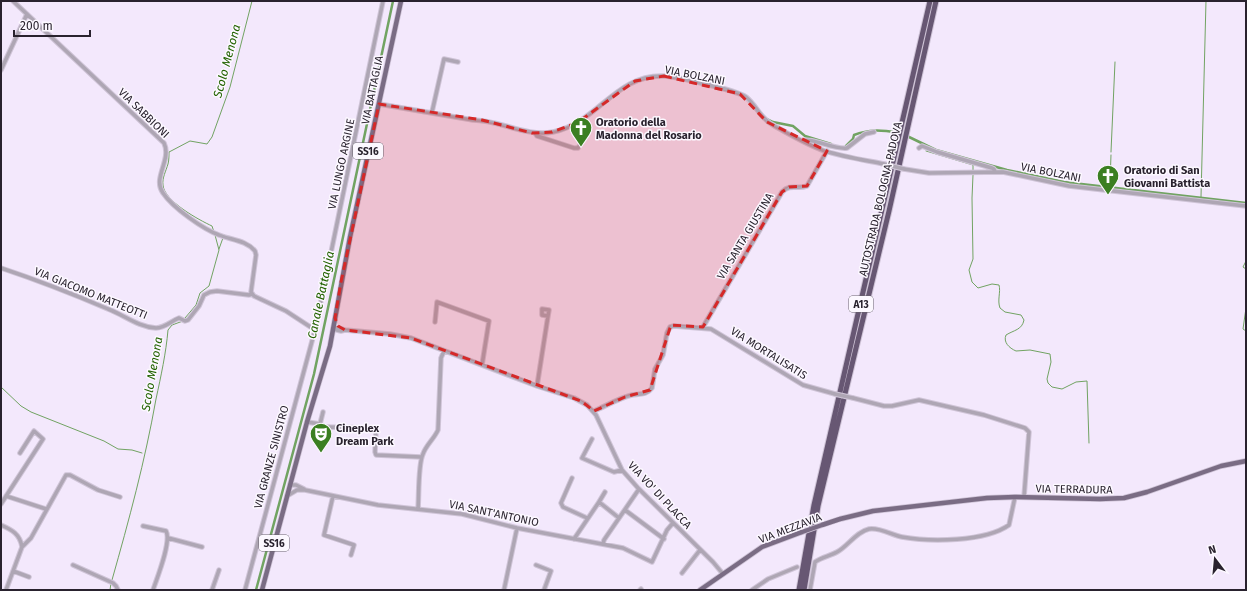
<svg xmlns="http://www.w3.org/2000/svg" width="1247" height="591" viewBox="0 0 1247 591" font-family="'Fira Sans',sans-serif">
<rect width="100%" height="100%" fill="#f3e8fc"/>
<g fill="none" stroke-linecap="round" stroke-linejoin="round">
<path stroke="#71a362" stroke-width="1" d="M926 151 973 165V170
M1111 152 1115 62
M973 175 972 198 973 259 969 270 972 282 978 288 992 284 999 285C1001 292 997 300 1000 308L1005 312 1021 315 1024 320C1022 330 1014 330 1006 335 1003 342 1009 348 1016 351L1030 350 1050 354 1051 362 1047 379 1048 383 1052 387 1062 389 1076 382 1087 381 1089 443
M1110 183 1111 155
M1110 188V186
M1201 197 1206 1
M214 232 212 226C199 220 164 201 163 185 162 178 166 171 168 164 169 160 169 156 169 152L171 151 190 141 207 144 212 137 230 87 252 1
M219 249 224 235
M1246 261 1243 267 1246 269
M1246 308 1243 329 1246 331
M185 318 196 305 200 293 209 286 219 250 215 235
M1 387 21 406 31 412 104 441 118 449 132 450 142 453
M112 580C129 520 145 461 156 399 161 376 166 353 168 330L172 325 183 321
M110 590 111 583"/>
<path stroke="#71a362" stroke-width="2.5" d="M767 119 773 122 793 126 805 136 831 144
M907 136 936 150 1007 170 1064 182 1246 203
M846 146 853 139 854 135C869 129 882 130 898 133
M256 590 314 374 393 1"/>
<g stroke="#cfc4d7" stroke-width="5.5">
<path id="minor" d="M13 1 164 143C172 160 152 178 163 193 173 208 203 229 219 235 231 240 246 240 255 251L256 255 251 292 254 296 286 311 315 330
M1 70 27 14
M379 104 473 120C500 120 525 137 553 132 598 123 615 74 664 76 678 77 736 90 746 97 757 106 760 118 773 125 789 134 807 145 825 151 844 157 864 160 884 164
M432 112 444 59 458 62
M535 133 537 136 574 148H578L582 142
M803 141C811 137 834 150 847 148L865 134 874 132
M919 148 922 146 937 152 992 168 994 169 995 172
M904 169 929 173 1003 172 1069 186 1246 206
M1 268C37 280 73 294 108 309 124 315 138 327 156 328 165 328 171 321 179 318L185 321 188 320 199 306 204 295 210 292 217 291 249 295 252 294
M435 322 437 302 489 321 482 365
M703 327 782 192C791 183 797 190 807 186L827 151
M333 329 339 328 345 330 390 334 411 338 537 386 574 398 587 405 596 415 622 470 638 488 713 562 723 574
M333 329 341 331 345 330
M537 386 548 316 549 310 542 309V315L548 316
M853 398 884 406H892L919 400 984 415 1025 428 1029 432 1024 497
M594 411C606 406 619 398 632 395 640 394 647 395 652 388L655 369 663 355 667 333 670 327 674 326 711 329 803 385 835 394
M307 422 320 424 323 412
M323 431 325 427 376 428 375 452 376 455 421 457
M592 439 582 458 614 472 622 470
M572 478 561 503 563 507 587 518
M290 485H296L304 489
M6 496 46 509
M287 496 297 490H305L378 505 462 514 517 528 623 548 652 562 667 530 673 523
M333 496 324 535 354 545 351 555
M599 502 605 492
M1 504 43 439 34 431 20 453
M418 509C419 496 418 464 423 454 426 445 434 439 438 430L441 358 444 351
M625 510 664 539
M1 525C12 530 20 534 22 547L6 590
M143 526 166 531C172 541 157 578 153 590
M168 538 202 547
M574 539 599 502 619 518
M603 544 604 540 639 489
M22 547 31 538 66 475H70L98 490 120 497
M73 565 113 583 116 586 118 590
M536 565 551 571 544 590
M13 571 29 577
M682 573 700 550
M212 590 219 570
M245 590 315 330 383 1
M504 590 517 528
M640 590 641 589
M752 590 768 579 797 567
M810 590 815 562C822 557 830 556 837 552 848 546 856 532 869 529 879 527 892 535 902 537 930 542 985 542 1009 525L1015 497"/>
</g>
<g stroke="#cfc4d7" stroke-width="6">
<path id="major" d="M822 525 840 519 873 511 987 498 1015 497 1100 499 1124 498 1147 492 1221 466 1246 461
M262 590 307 422 330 346 350 237 401 1
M700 590 762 547 802 532"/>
</g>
<g stroke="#cfc4d7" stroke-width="7">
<path id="highway" d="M799 590 814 505 930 1
M804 590 818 506 889 211 936 1"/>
</g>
<use href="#minor" stroke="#aea6b4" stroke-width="3.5"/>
<use href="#major" stroke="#7a6c84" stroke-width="4.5"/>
<use href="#highway" stroke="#675773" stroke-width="5"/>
<g stroke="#cfc4d7" stroke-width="5.5" stroke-linecap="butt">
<path id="minor-bridge" d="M884 164 904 169
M835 394 853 398"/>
</g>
<g stroke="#cfc4d7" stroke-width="6" stroke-linecap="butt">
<path id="major-bridge" d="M802 532 822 525"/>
</g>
<use href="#minor-bridge" stroke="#aea6b4" stroke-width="3.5"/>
<use href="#major-bridge" stroke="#7a6c84" stroke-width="4.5"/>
</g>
<path fill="#d62828" fill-opacity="0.2" stroke="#d62828" stroke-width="3" stroke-dasharray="8 5" stroke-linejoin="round" d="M664 76 740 94 767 122 827 151 807 186 789 187 782 192 703 327 671 325 650 390 625 397 594 411 581 401 411 338 345 330 338 326 335 318 341 282 379 104 482 120 532 133 552 132 577 123 635 81Z"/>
<defs>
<g id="church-pin" transform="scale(1.15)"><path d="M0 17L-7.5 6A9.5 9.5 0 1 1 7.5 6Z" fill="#3b7f22" stroke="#fcf8ff"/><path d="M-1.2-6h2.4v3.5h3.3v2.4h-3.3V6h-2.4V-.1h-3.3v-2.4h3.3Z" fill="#fff"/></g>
<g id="theatre-pin" transform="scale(1.15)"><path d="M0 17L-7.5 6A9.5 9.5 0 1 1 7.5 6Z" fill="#3b7f22" stroke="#fcf8ff"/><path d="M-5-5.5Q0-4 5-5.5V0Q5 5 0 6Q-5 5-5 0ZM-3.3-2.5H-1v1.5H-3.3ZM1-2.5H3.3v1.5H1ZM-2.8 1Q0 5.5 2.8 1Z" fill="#fff"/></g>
</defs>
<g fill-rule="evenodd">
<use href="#church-pin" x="581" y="128"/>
<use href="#church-pin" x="1108" y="176"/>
<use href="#theatre-pin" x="321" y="434"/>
</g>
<g text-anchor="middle" stroke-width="3" stroke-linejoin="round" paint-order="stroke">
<g fill="#fcf8ff" stroke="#68626d" stroke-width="1">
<rect x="353" y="143" width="30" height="16" rx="3"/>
<rect x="849" y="296" width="24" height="16" rx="3"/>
<rect x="259" y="535" width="30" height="16" rx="3"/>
</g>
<g font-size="10" font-weight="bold" fill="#29222e">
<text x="368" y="155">SS16</text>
<text x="861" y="308">A13</text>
<text x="274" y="547">SS16</text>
</g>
<g font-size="11" fill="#29222e" stroke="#fcf8ff">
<text transform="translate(695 75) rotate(11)" y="4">VIA BOLZANI</text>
<text transform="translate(372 90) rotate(-78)" y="4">VIA BATTAGLIA</text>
<text transform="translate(144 113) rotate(44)" y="4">VIA SABBIONI</text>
<text transform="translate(341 164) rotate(-78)" y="4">VIA LUNGO ARGINE</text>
<text transform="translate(1051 172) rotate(11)" y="4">VIA BOLZANI</text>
<text transform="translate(880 199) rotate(-77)" y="4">AUTOSTRADA BOLOGNA-PADOVA</text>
<text transform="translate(745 236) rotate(-59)" y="4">VIA SANTA GIUSTINA</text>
<text transform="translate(91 293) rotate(22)" y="4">VIA GIACOMO MATTEOTTI</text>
<text transform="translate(769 353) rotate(32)" y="4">VIA MORTALISATIS</text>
<text transform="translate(271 457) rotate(-75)" y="4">VIA GRANZE SINISTRO</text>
<text transform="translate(1074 489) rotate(1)" y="4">VIA TERRADURA</text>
<text transform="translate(660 495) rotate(47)" y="4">VIA VO' DI PLACCA</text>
<text transform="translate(494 513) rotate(12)" y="4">VIA SANT'ANTONIO</text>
<text transform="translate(790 528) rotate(-21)" y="4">VIA MEZZAVIA</text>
</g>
<g font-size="11" font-weight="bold" fill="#29222e" stroke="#fcf8ff" text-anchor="start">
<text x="596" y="126">Oratorio della<tspan x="596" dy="13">Madonna del Rosario</tspan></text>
<text x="1124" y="174">Oratorio di San<tspan x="1124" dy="13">Giovanni Battista</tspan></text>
<text x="336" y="432">Cineplex<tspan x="336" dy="13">Dream Park</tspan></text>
</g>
<g font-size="12" font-style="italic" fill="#226200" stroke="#fcf8ff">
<text transform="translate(227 61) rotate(-75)" y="4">Scolo Menona</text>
<text transform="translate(321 295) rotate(-78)" y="4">Canale Battaglia</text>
<text transform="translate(152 374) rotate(-80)" y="4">Scolo Menona</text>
</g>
</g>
<rect width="1247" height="591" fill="none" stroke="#29222e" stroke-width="4"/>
<g transform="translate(1215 559) rotate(344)" stroke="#fcf8ff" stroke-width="3" paint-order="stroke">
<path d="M0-3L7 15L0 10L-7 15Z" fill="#29222e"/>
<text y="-6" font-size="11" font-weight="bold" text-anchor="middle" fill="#29222e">N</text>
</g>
<path d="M14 30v6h76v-6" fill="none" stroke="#29222e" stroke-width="2"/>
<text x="20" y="30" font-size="12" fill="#29222e" stroke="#fcf8ff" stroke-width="3" paint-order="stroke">200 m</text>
</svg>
